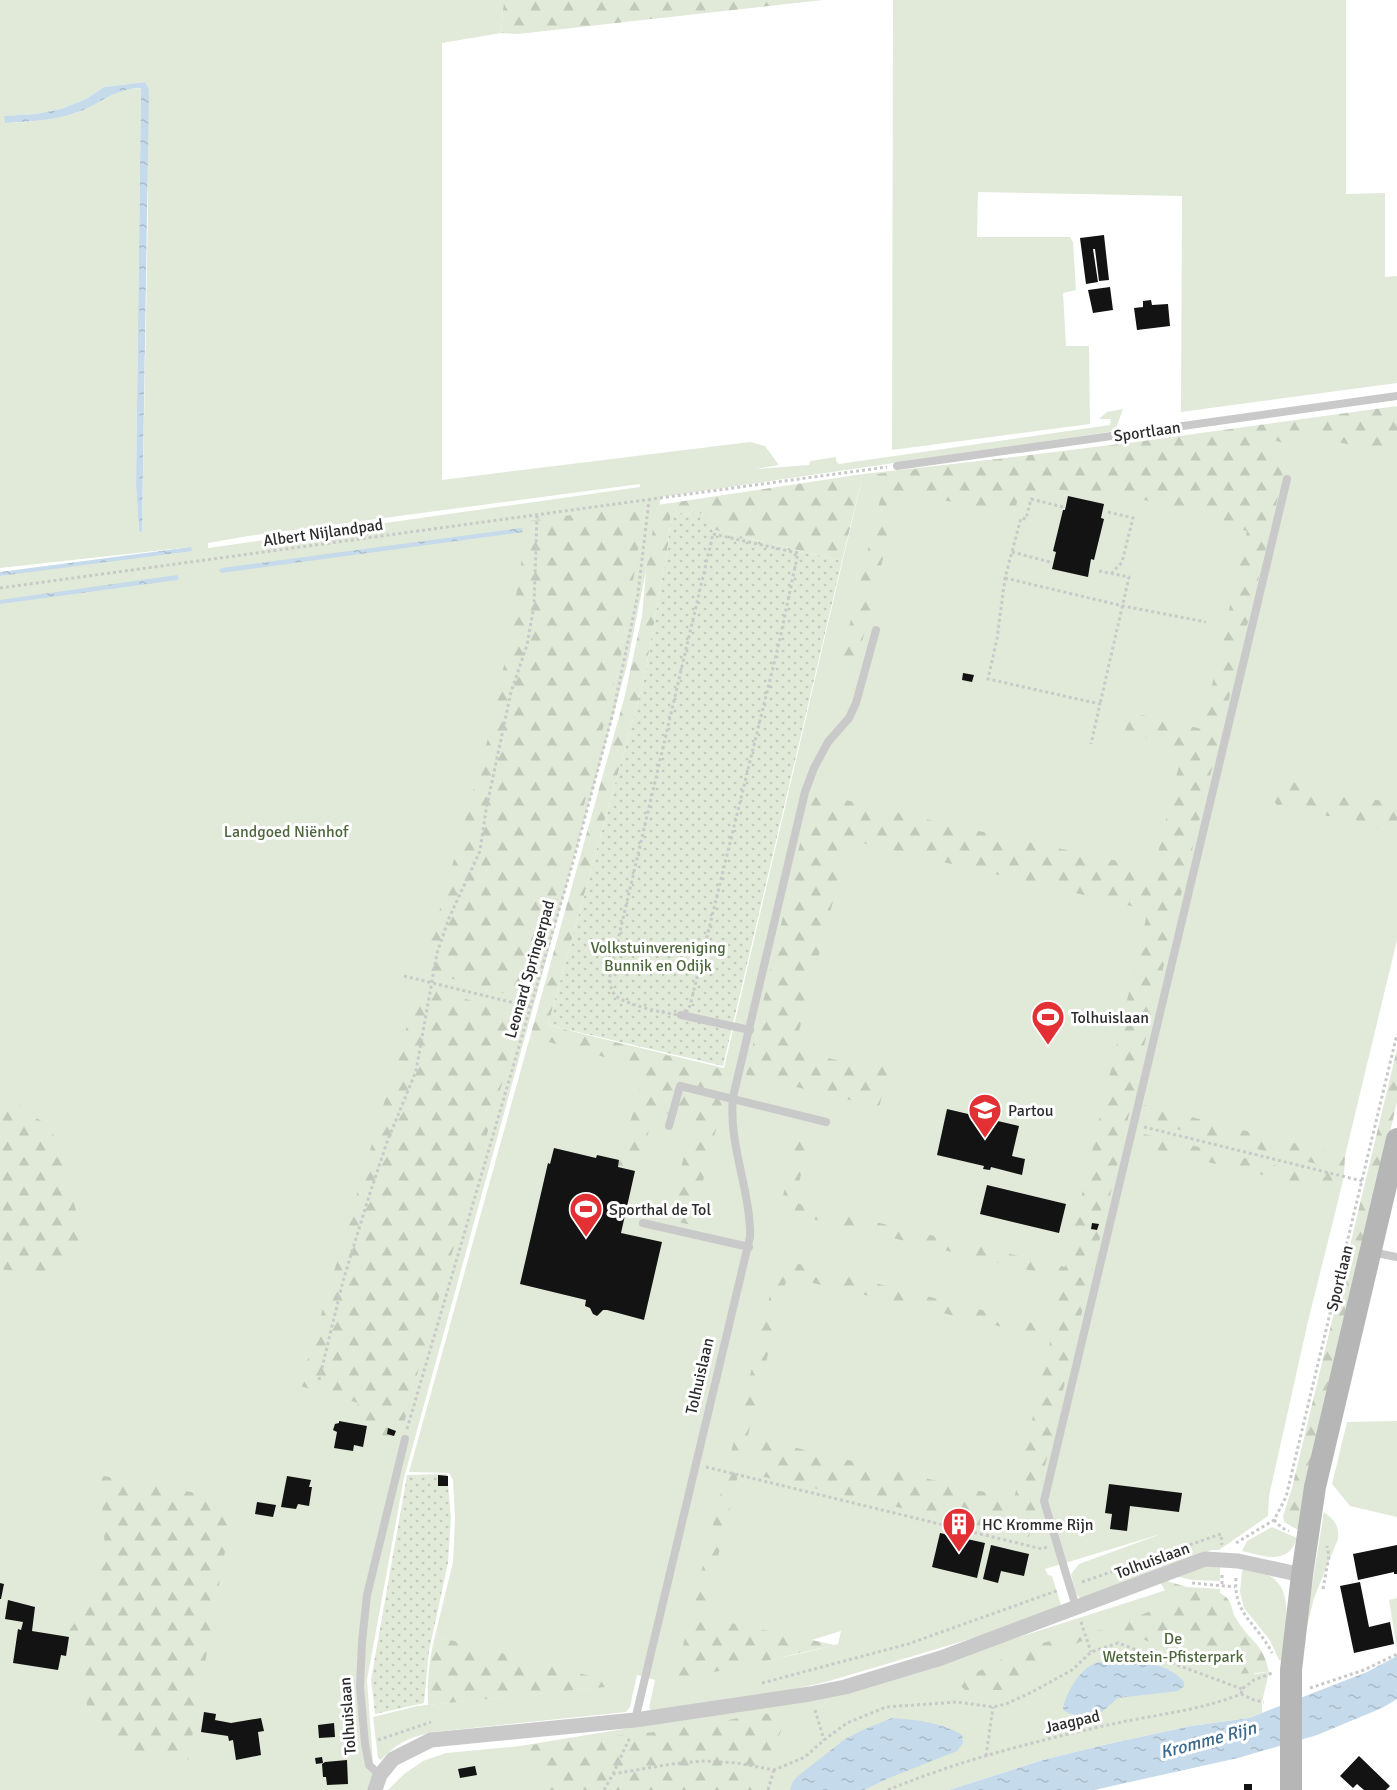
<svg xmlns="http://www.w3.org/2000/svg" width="1397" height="1790" viewBox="0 0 1397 1790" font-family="Signika,sans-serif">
<defs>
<pattern id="forest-firs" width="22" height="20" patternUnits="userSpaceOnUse" patternTransform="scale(1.5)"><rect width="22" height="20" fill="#e1ead9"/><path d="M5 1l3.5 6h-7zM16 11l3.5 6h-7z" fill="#c1c9ba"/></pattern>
<pattern id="garden-dots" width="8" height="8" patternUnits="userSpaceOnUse" patternTransform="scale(1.5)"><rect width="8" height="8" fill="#e1ead9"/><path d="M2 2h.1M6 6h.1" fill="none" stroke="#c1c9ba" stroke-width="1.8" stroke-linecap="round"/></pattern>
<pattern id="water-ripples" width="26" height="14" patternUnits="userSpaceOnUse" patternTransform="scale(1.5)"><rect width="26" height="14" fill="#c5daea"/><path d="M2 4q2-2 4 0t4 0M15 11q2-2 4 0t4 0" fill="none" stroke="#a9bbc9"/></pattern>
</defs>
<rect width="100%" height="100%" fill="#fff"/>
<path fill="#e1ead9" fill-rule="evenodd" d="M0 0H504L501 33 442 43V480L750 442 765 446 779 465 756 469 809 465 810 461 836 457V461L839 464 1110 425 1111 419H1099L1107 412 1123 409 1115 431 661 497 627 665 404 1478 367 1680 375 1790H0V576L191 547 0 568ZM145 82 148 208 142 531H139L136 485 141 88 122 90 76 113 29 122 5 123V116L36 114 61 109 86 99 104 87ZM640 484V487L208 548V543L248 536Z
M893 0H1346V194L1385 193V277L1397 276V383L1181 412 1182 196 978 192 977 237H1070L1073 242 1076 290 1063 293 1066 346H1089L1090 424 892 450Z
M1397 415V940L1345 1156 1341 1155 1333 1191 1340 1193 1309 1317 1269 1496 1268 1516 1219 1550H1212L1081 1599 1076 1594 1071 1574 1079 1564 1161 1534 1045 1569 1048 1575 1052 1576 1061 1605 1017 1625 826 1682 772 1694 654 1713 649 1708 655 1680 637 1675 630 1707 626 1712 434 1732C410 1737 398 1742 381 1760L378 1758 373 1717 417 1706 622 1685 435 1636 453 1562 455 1518 453 1480 449 1473 409 1472 530 1037 534 1038 537 1023 724 1068 863 474ZM841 1631 838 1644 803 1653 704 1673Z
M1397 1421V1517L1350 1506 1332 1484 1347 1422Z
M1324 1512C1335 1520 1339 1526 1338 1539L1314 1598 1301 1651Z
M1272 1527 1297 1538C1288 1566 1264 1556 1242 1551L1247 1541Z
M1207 1566H1220V1581L1192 1580 1179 1577 1178 1575Z
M1245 1568C1252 1570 1261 1572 1268 1575 1297 1589 1284 1636 1282 1661L1279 1660 1269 1639 1244 1608 1240 1592 1242 1571Z
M1179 1586 1255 1674 1269 1672 1262 1702V1713L1249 1718 1191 1726 1108 1744 1043 1760 949 1790H388L404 1774 423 1761 446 1753 520 1746 844 1693Z
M1397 1598V1649L1389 1600Z"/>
<path fill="url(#forest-firs)" d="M504 0H823L518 34 501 33Z
M1397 406V434H1394L1387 452 1297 434 1291 436 1289 445 1274 440 1268 464 1284 467 1275 511 1144 1046C1109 1211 1065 1373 1029 1537L755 1475 763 1440 1014 1499 1051 1338 787 1277 703 1617 835 1645 726 1670 675 1678 779 1259 1050 1327 1063 1278 782 1212 781 1205 800 1121 807 1123 811 1128 796 1197 799 1204 1065 1267 1148 910 849 840 794 1050 866 1067 868 1062 890 1067 879 1107 746 1075 812 792 951 825 1154 869 1183 749 1125 731 1130 712 1202 729 1247 531 1221 524 1222 517 1139 499 1053 489 1019 493 1014 515 900 491 858 658 842 656 883 488 868 483 870 475 1143 441Z
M863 474 842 561 706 528 707 514 671 513 668 545 644 680 548 1025 728 1071 721 1109 692 1225 668 1220 693 1120 654 1110 638 1172 618 1167 645 1068 530 1037 624 699 642 616 646 571 657 505Z
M638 506 643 519 621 655 584 805 528 998 513 996 425 971V962L494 717 509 639 528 521Z
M1275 781 1294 782 1312 794 1328 796 1342 794 1388 802 1397 806V831L1370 826 1349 817 1327 816 1302 803 1277 805 1268 794Z
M424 987 514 1013 521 1019 427 1338 399 1442 354 1424 358 1403 300 1386 418 989Z
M1397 1049V1102L1298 1530 1284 1522 1283 1516 1292 1488Z
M0 1090 17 1100 25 1116C33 1117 39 1118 45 1124 67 1147 67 1182 76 1210 78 1214 80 1217 80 1222 81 1238 78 1259 64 1268 49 1277 22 1271 5 1270L0 1267Z
M1144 1105 1345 1156 1344 1176 1340 1193 1139 1146 1144 1134 1325 1177 1329 1167 1144 1121 1142 1112Z
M93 1474 234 1500 188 1760C145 1752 100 1756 87 1705 84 1690 84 1675 87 1659L65 1637 94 1594 105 1548 102 1503Z
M1167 1581 1187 1587 1220 1589V1593C1235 1601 1229 1608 1237 1620 1251 1643 1262 1641 1269 1672L1236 1674 1220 1671 1145 1640 1114 1637 1082 1641 1066 1648 1051 1657 1015 1685 1002 1690H965L959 1684 963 1679 1029 1646 1104 1629 1172 1603 1160 1582Z
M435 1636 625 1685 428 1705C427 1681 429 1659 435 1636Z
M789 1710 770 1759 752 1790H548L546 1784 520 1746 654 1732Z"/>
<path fill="url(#garden-dots)" d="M671 513 708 514 707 528 842 561 723 1066 548 1025 644 680 668 545Z
M447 1474 451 1518 448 1563 429 1651 424 1703 375 1714 371 1680 407 1475Z"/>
<path fill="url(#water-ripples)" d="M145 82 149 90 142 531 141 532 139 531 136 485 141 88C112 89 100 105 75 113 53 120 28 122 5 123L4 116 36 114 61 109 86 99 104 87Z
M522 528 523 532 221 573 219 570 222 568Z
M191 547 192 551 0 576V572Z
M177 575 179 578 177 580 0 604V600Z
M1397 1656V1699L1382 1708 1317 1735 1238 1758 1094 1790H949L1043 1760 1108 1744 1191 1726 1249 1718 1367 1672Z
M1130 1659C1148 1663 1172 1666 1184 1682V1686L1178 1691 1118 1698 1099 1714C1088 1715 1070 1718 1063 1709 1065 1694 1081 1667 1096 1663 1106 1660 1119 1660 1130 1659Z
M892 1718C917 1720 941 1722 962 1735L963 1743 957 1751 889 1778 864 1790H790L793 1781 798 1776 845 1739 865 1729Z"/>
<path fill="#131313" d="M1104 235 1109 280 1099 281 1095 249H1093L1098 282 1086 284 1080 238Z
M1110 287 1113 310 1093 313 1088 290Z
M1151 300 1152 305 1168 304 1170 326 1137 330 1134 308 1143 307V301Z
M1068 496 1104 504 1101 518 1104 519 1094 560 1091 559 1088 577 1052 569 1056 552 1053 551 1063 510H1065Z
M963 673 974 675 972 682 962 680Z
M947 1109 1019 1126 1012 1156 1025 1159 1022 1175 991 1167 990 1170 983 1169 984 1166 937 1155Z
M554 1148 596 1158 597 1155 619 1160 618 1167 635 1171 621 1233 662 1242 644 1320 607 1310H603L597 1316 593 1314 590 1308 585 1306 586 1300 520 1284 548 1163 550 1164Z
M987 1185 1066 1204 1059 1233 980 1214Z
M1092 1223 1099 1224 1097 1230 1091 1229Z
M339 1421 367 1426 363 1447 354 1445 353 1451 334 1448 337 1432 333 1430 335 1424 339 1423Z
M388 1428 396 1431 394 1436 387 1434Z
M438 1475 448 1476V1486H438Z
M287 1476 311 1480 309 1487H312L309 1506 298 1504 296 1509 281 1507Z
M1109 1484 1182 1493 1179 1512 1130 1506 1127 1531 1110 1529 1112 1514 1105 1513Z
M257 1502 276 1505 273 1517 255 1514Z
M940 1533 985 1543 977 1578 932 1567Z
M991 1545 1029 1554 1024 1576 1001 1571 998 1583 983 1579Z
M1397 1545V1574H1394V1572L1358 1580 1353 1554Z
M1360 1582 1369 1627 1390 1622 1394 1644 1354 1653 1340 1586Z
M0 1583 4 1584 1 1599H0Z
M8 1600 35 1607 32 1631 69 1637 66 1656 61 1655 58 1670 13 1663 18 1629 21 1630 23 1622 5 1619Z
M204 1712 216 1714 215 1720 231 1723 261 1718 264 1731 258 1732 261 1755 236 1760 233 1740 229 1741 228 1736 201 1732Z
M334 1723 335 1737 319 1738 318 1725Z
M1359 1756 1390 1786 1386 1790H1364L1357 1784 1353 1788 1340 1776Z
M322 1757 323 1763 316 1764 315 1758Z
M347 1760 348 1784 327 1785 326 1777H323L322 1764 325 1762Z
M475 1766 477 1775 460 1778 458 1769Z
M1244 1784H1252V1790H1244Z"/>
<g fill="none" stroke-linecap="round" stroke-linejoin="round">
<path stroke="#c9c9c9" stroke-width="3" stroke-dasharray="3 3" stroke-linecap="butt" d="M1063 507 1031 499 1026 519 1021 518 1005 578 997 639 988 679 1100 704 1091 744
M1108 512 1133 518 1122 562 1111 574
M713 534 798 553 779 643 690 1006 681 1015C666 1014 627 1005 616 996 610 990 610 982 610 974Z
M1012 552 1050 562
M1099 571 1129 577 1100 704
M1005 578 1123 606 1206 622
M0 588 887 467
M404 976 531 1007
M1144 1127 1362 1181
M319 1380 343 1281 370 1193 387 1142 416 1071 437 953 449 918 480 851 486 810 511 692 527 645 534 606 537 516
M407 1429 573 862 613 713 638 594 649 500
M706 1467 1042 1549 1047 1547
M1274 1520 1282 1528 1289 1531
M1236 1543 1274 1520 1286 1497 1397 1034
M1222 1575V1585
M1236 1578C1233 1615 1258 1624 1272 1653
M1082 1582 1221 1534 1222 1545
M1192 1583 1235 1587
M1323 1589 1329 1556 1327 1546
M1081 1622 1091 1652
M762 1683 908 1644 1059 1590
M1310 1688 1364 1670 1397 1654
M1241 1694 1242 1689 1254 1680 1272 1673
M1241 1694 1254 1700 1264 1702
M815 1710 824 1740
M378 1740 431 1722
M986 1756 993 1707
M613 1774 630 1737
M604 1790 613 1774 671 1764 704 1761 737 1763 774 1770 805 1757 824 1740 847 1723 886 1707 957 1702 993 1707 1006 1704 1032 1692 1072 1670 1091 1652 1118 1643 1242 1689
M768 1790 774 1770
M888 1790C960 1760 1036 1741 1112 1724 1154 1715 1202 1710 1241 1694"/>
<path stroke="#c9c9c9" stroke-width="8" d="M897 466 1397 396
M681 1015 750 1030
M669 1126 680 1086 826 1122
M643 1223 749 1247
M1372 1252 1397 1257
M1076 1607 1044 1501 1287 479
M635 1720 750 1237C751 1191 728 1144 733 1097L805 792 814 768 828 742 849 718 856 703 876 630
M380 1775 369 1765 365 1744 360 1687 362 1642 367 1595 405 1439"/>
<path stroke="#c9c9c9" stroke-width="15" d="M375 1790 380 1775 393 1759 431 1740 635 1720 810 1694 845 1687 941 1658 1205 1559 1238 1561 1302 1575"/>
<path stroke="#b6b6b6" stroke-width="22" d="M1291 1790V1670L1302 1575 1315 1487 1397 1139"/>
</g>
<defs>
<g id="stadium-pin" transform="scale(1.725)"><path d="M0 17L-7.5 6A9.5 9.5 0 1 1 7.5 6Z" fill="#e23034" stroke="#fff"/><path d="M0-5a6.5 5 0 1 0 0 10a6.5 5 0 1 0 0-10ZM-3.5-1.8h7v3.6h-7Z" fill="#fff"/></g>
<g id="school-pin" transform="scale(1.725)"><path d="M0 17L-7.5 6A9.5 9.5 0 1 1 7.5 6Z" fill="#e23034" stroke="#fff"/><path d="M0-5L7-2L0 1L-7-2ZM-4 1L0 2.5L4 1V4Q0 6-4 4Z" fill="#fff"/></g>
<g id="building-pin" transform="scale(1.725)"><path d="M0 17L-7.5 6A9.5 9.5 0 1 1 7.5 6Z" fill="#e23034" stroke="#fff"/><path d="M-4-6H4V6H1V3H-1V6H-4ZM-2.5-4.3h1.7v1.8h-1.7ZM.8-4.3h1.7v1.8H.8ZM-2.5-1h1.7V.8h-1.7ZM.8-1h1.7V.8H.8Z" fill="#fff"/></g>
</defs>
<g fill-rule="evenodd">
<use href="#stadium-pin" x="1048" y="1017"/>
<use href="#school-pin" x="985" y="1110"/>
<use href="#stadium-pin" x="586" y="1209"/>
<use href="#building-pin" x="959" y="1524"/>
</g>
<g text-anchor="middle" stroke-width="6" stroke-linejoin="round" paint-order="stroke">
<g font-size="16" fill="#2c2c2c" stroke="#fff">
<text transform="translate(1147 431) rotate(-8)" y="6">Sportlaan</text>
<text transform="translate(323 532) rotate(-8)" y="6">Albert Nijlandpad</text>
<text transform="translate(529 969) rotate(-74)" y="6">Leonard Springerpad</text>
<text transform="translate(1339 1278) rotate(-76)" y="6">Sportlaan</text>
<text transform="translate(699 1376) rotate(-77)" y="6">Tolhuislaan</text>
<text transform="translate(1152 1560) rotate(-20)" y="6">Tolhuislaan</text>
<text transform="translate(347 1716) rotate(-94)" y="6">Tolhuislaan</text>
<text transform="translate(1072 1721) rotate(-13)" y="6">Jaagpad</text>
</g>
<g font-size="16" fill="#4d663b" stroke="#fff">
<text x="286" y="837">Landgoed Niënhof</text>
<text x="658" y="953">Volkstuinvereniging<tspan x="658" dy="18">Bunnik en Odijk</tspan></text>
<text x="1173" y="1644">De<tspan x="1173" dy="18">Wetstein-Pfisterpark</tspan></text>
</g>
<g font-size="16" fill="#2c2c2c" stroke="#fff" text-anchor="start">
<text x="1071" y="1023">Tolhuislaan</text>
<text x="1008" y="1116">Partou</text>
<text x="609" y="1215">Sporthal de Tol</text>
<text x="982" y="1530">HC Kromme Rijn</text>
</g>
<g font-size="18" font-style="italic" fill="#3c698c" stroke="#fff">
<text transform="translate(1208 1740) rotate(-15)" y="6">Kromme Rijn</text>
</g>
</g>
</svg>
